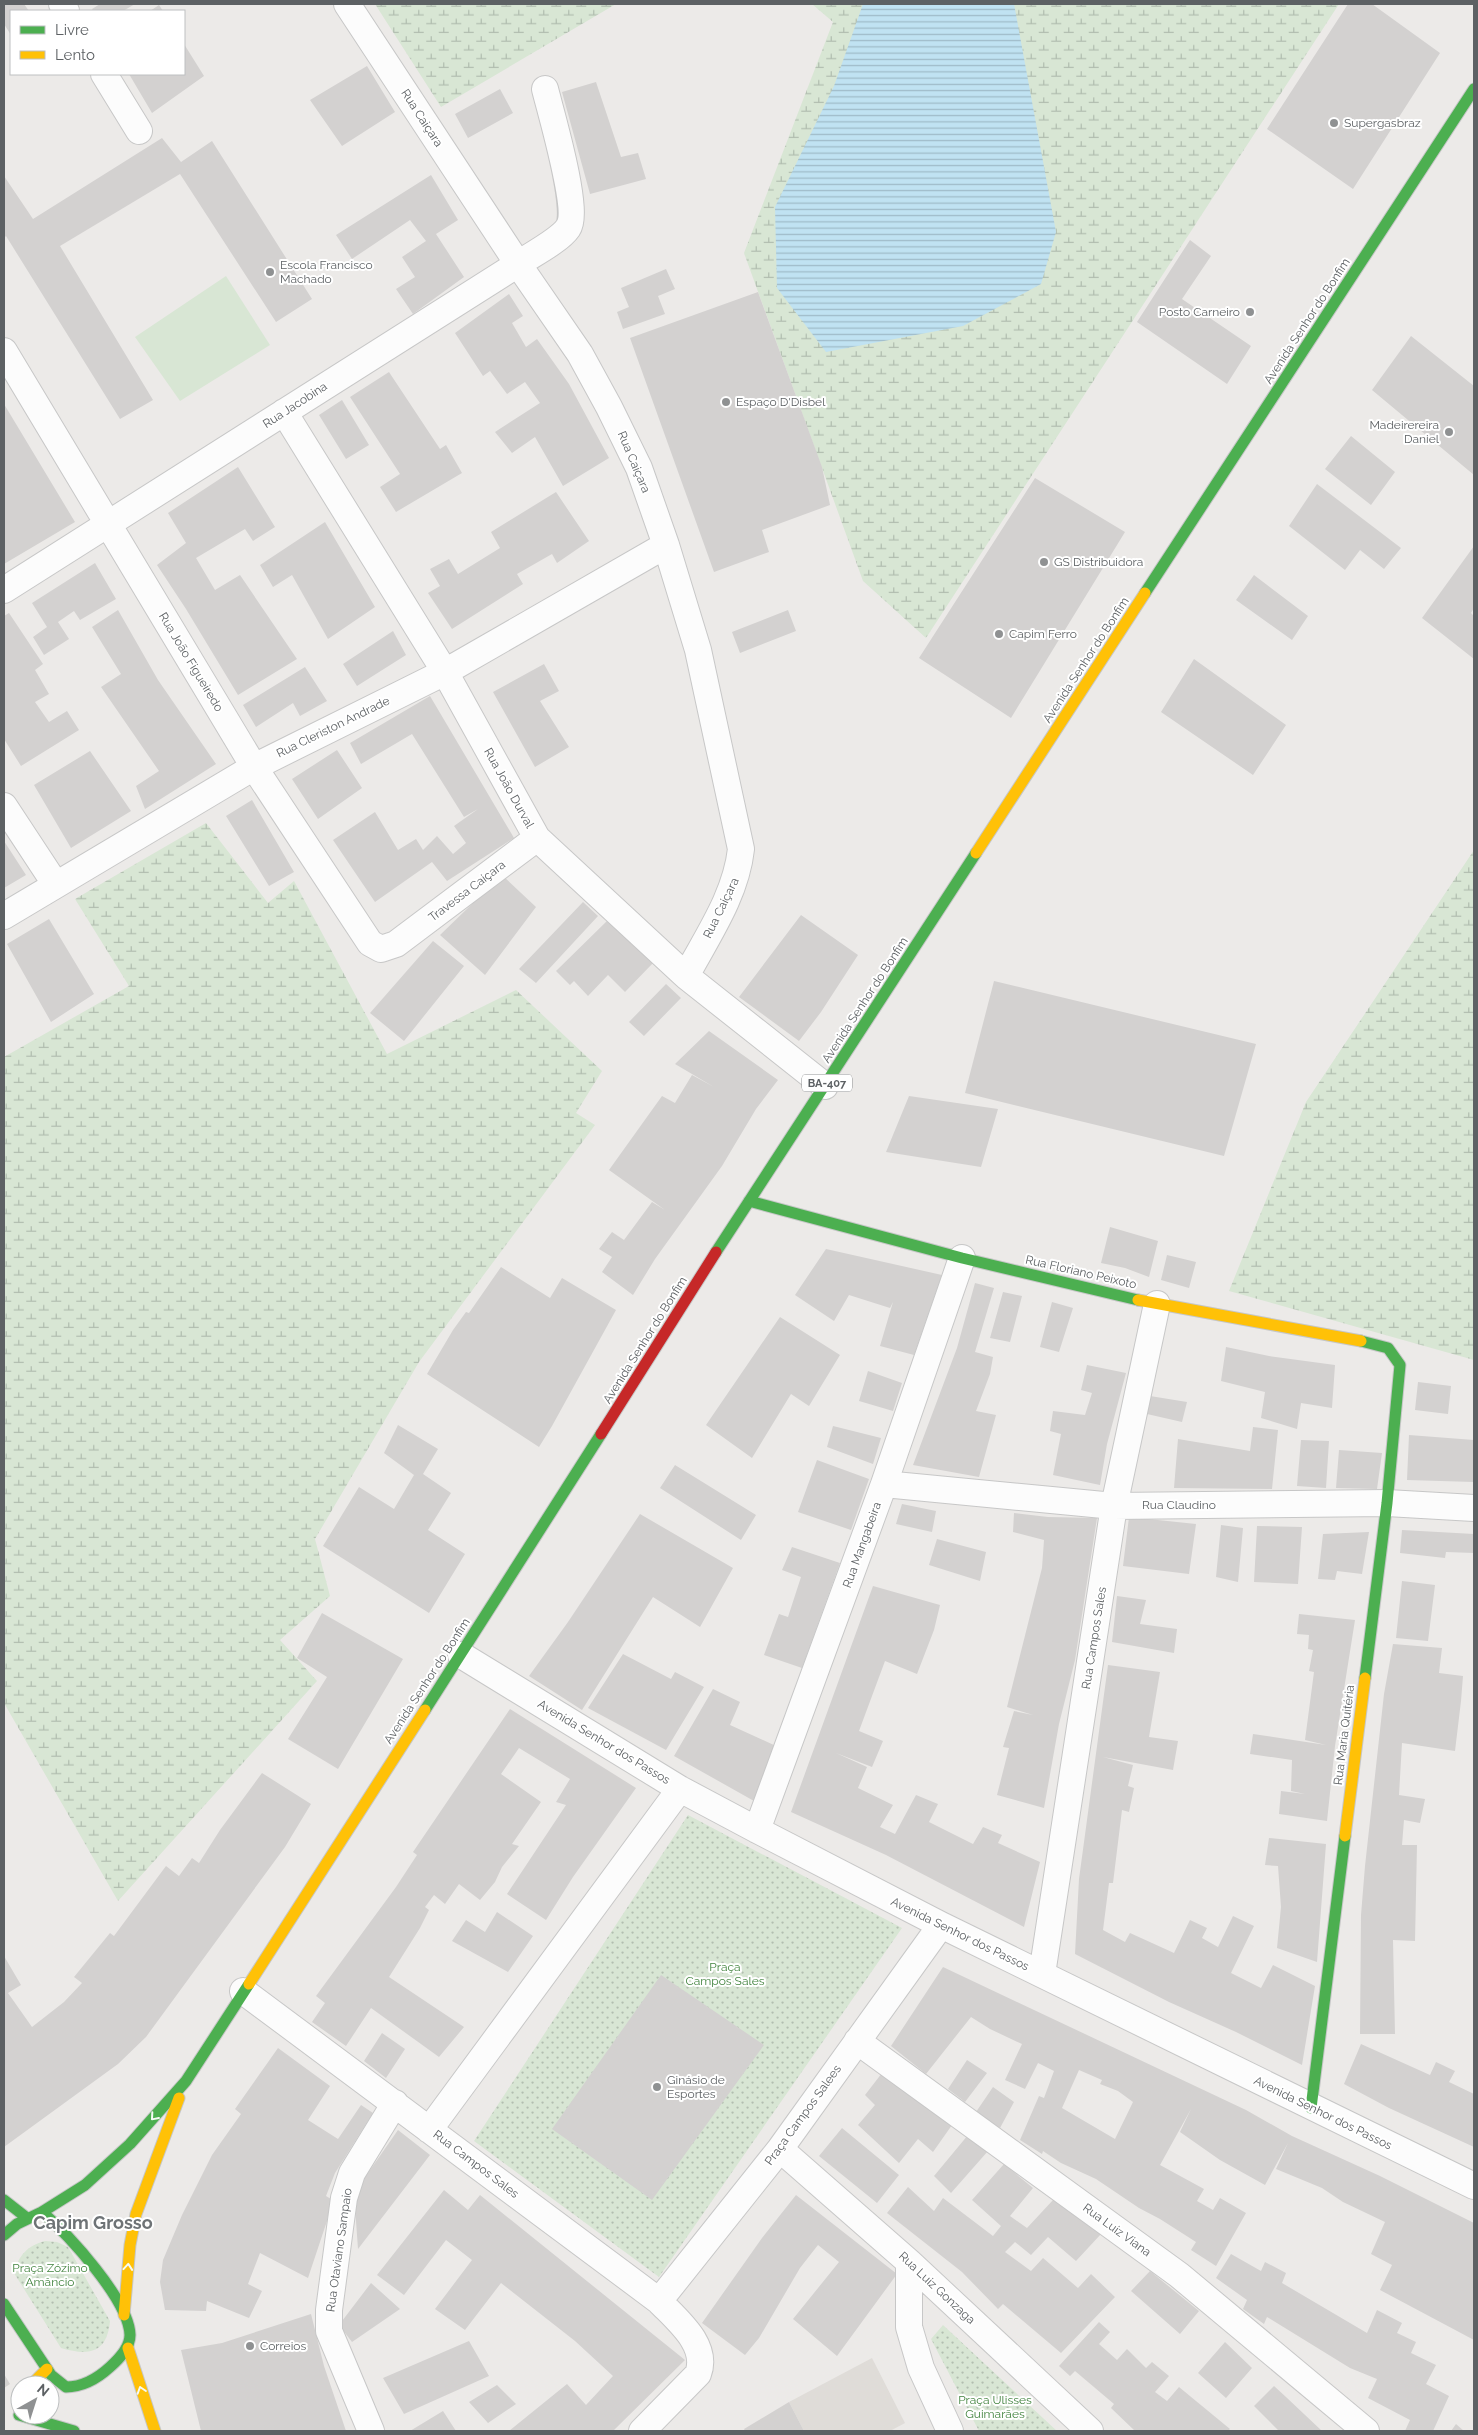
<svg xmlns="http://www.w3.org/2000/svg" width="1478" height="2435" viewBox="0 0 1478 2435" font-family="Raleway,sans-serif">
<defs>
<pattern id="wetland-marsh" width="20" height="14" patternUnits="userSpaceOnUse" patternTransform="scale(1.25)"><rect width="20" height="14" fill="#d8e6d4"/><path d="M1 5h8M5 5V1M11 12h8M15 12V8" fill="none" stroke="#b2beb0"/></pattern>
<pattern id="park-dots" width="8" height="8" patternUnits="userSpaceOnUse" patternTransform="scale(1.25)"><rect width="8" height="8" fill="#d8e6d4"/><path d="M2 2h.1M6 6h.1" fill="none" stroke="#b2beb0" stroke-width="1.8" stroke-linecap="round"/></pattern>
<pattern id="water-rules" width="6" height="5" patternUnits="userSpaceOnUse" patternTransform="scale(1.25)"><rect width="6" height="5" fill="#c0e2f2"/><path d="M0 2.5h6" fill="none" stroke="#9fbbc8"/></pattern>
</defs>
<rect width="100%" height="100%" fill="#eceae8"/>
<path fill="#dfdcd8" d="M872 2358 905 2423 890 2431H804L789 2402Z"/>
<path fill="#d8e6d4" d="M226 276 270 345 180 401 135 337Z"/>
<path fill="url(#wetland-marsh)" d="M375 4H616L441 107Z
M812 4H1339L926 638 863 581 744 253 833 22Z
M206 823 268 903 294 881 387 1054 516 990 602 1071 576 1113 595 1125 419 1362 315 1539 330 1596 280 1640 317 1681 118 1901 4 1703V1057L129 986 75 899Z
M1474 850V1360L1229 1291 1306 1102Z"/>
<path fill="url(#park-dots)" d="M688 1815 902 1928 659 2277 474 2141Z
M45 2241 57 2242 68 2247 110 2321C107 2354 88 2356 61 2348L14 2273C19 2255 27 2246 45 2241Z
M943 2325 1057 2431H979L931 2339Z"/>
<path fill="url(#water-rules)" d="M863 4H1014L1056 232 1041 284 963 326 826 352 777 288 775 207 834 86Z"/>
<path fill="#d3d1d0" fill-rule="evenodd" d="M4 4H24L29 11H11V35L4 24Z
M100 4H135L123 11H93L92 9Z
M1348 4H1372L1440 53 1353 189 1267 129Z
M159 5 163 11H150Z
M184 44 204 76 152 113 129 74H184Z
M367 66 395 112 342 146 310 100Z
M596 82 621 157 638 153 646 179 590 194 562 92Z
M500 89 513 113 468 138 455 114Z
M162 138 181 162 212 141 312 299 276 322 180 174 60 246 153 400 120 419 6 236 4 238V176L33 219Z
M431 175 458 220 436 234 464 277 413 314 396 289 415 277 402 257 426 241 410 220 352 259 336 235Z
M1190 240 1211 256 1182 299 1251 346 1227 384 1137 322Z
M666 269 675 289 658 296 665 314 623 329 617 312 629 307 621 288Z
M758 292 822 467 830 505 762 530 769 552 714 572 630 338Z
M509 294 523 316 512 323 526 347 537 339 569 384 609 458 563 486 535 437 512 453 495 432 540 403 525 382 507 394 490 371 483 376 455 333Z
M1411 336 1474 386V475L1372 390Z
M389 372 440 449 446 445 462 473 396 512 380 487 400 474 350 397Z
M342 400 369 445 346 459 319 415Z
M4 404 75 522 4 564Z
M1351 436 1395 472 1371 505 1325 469Z
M238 467 275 527 253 541 245 529 196 558 215 590 240 575 297 659 238 695 186 609 157 565 186 543 168 513Z
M1035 478 1125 532 1011 718 919 658Z
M1317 484 1401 548 1384 569 1360 550 1345 570 1289 526Z
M556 492 589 541 557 563 552 554 517 574 523 584 452 629 428 593 440 586 430 569 449 559 458 574 500 548 491 532Z
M325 522 375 607 328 639 292 575 273 587 260 565Z
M1474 546V608L1471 613 1474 616V659L1422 618Z
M95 563 116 599 80 620 74 611 58 622 69 639 44 655 33 637 47 627 32 603Z
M1254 575 1308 616 1292 640 1236 600Z
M118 610 158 680 216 764 145 809 136 786 159 771 101 687 121 674 92 627Z
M788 610 796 631 740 653 732 632Z
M9 613 43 664 35 670 49 694 35 702 49 722 67 711 79 730 21 766 4 739V616Z
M393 631 406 655 357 686 343 664Z
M1194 659 1286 725 1253 775 1161 712Z
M544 664 559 691 540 701 569 747 535 767 493 692Z
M305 667 327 701 300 716 293 703 256 727 243 705Z
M430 696 514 838 447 881 432 862 375 902 333 840 375 812 398 850 416 839 423 850 437 836 453 854 466 843 454 826 478 809 464 817 412 734 361 764 350 743Z
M337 750 362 788 318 819 292 779Z
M90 751 131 811 71 848 34 785Z
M252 800 294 872 269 886 226 816Z
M4 841 26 875 4 888Z
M502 875 536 907 485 975 440 935Z
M583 902 598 916 536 983 519 969Z
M801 915 858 955 821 1012 799 1041 739 997Z
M49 919 94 994 51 1022 7 944Z
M608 920 653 963 625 992 608 975 588 996 574 981 570 985 556 971Z
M433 941 464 966 404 1041 370 1013Z
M994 981 1256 1044 1224 1156 965 1093Z
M666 984 681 998 644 1036 629 1022Z
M709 1031 778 1080 756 1109 722 1166 655 1259 633 1295 602 1272 612 1257 599 1249 612 1232 624 1240 652 1202 665 1210 609 1170 662 1096 675 1103 692 1075 714 1087 675 1064Z
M909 1096 998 1109 981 1167 886 1152Z
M1110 1227 1158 1241 1149 1277 1125 1268 1101 1263Z
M826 1249 942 1275 914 1355 880 1346 893 1302 890 1308 849 1295 834 1321 795 1295Z
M1167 1255 1196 1262 1189 1288 1161 1280Z
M501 1267 550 1298 562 1278 616 1310 552 1426 539 1447 427 1374 453 1330 466 1312 469 1313Z
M975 1283 994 1288 975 1352 993 1357 990 1374 976 1411 996 1415 979 1477 913 1465 957 1348Z
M1003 1292 1022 1296 1010 1342 990 1338Z
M1052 1302 1073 1308 1059 1352 1040 1347Z
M780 1317 840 1355 809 1406 791 1394 752 1458 706 1425Z
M1226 1347 1269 1356 1335 1365 1332 1408 1301 1403 1297 1429 1261 1418 1265 1392 1221 1381Z
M1087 1365 1126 1373 1107 1444 1100 1485 1053 1475 1061 1434 1050 1431 1053 1411 1085 1415 1092 1393 1081 1390Z
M868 1371 902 1383 893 1411 859 1401Z
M1418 1382 1451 1386 1448 1414 1415 1410Z
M1150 1396 1187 1402 1182 1422 1147 1414Z
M398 1425 438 1449 423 1474 451 1493 428 1530 465 1554 429 1613 323 1546 359 1487 394 1509 414 1475 384 1453Z
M833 1426 881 1438 873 1464 827 1447Z
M1253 1427 1278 1430 1272 1489 1174 1488 1178 1439 1250 1451Z
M1409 1435 1474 1440V1482L1407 1480Z
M1301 1440 1329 1441 1326 1488 1297 1486Z
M1339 1450 1382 1453 1377 1489 1336 1488Z
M817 1460 869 1479 851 1530 798 1512Z
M675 1465 756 1515 741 1540 660 1488Z
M902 1504 936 1511 932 1532 896 1524Z
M1014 1513 1048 1517 1097 1518 1075 1660 1059 1724 1044 1808 997 1795 1009 1748 1003 1747 1014 1711 1033 1715 1007 1707 1042 1568 1044 1540 1013 1532Z
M640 1514 733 1568 700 1627 653 1597 582 1710 529 1676 568 1622Z
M1129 1517 1196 1524 1189 1574 1123 1566Z
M1221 1525 1243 1528 1238 1582 1216 1577Z
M1257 1526 1302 1527 1298 1584 1254 1582Z
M1402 1530 1474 1534V1553L1446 1552 1445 1558 1400 1553Z
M1369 1532 1362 1574 1337 1571 1335 1580 1318 1579 1323 1534Z
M937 1539 986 1552 980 1581 929 1565Z
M792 1547 840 1563 802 1668 764 1655 779 1614 788 1617 801 1577 782 1570Z
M1402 1581 1435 1585 1428 1641 1396 1638Z
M873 1586 940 1605 934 1630 917 1674 885 1661 859 1731 883 1741 872 1767 836 1753 867 1767 858 1788 893 1805 880 1827 895 1834 916 1795 938 1804 929 1822 973 1844 983 1827 1002 1835 998 1843 1040 1862 1024 1927 886 1855 791 1812Z
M1117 1596 1146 1600 1140 1624 1177 1629 1174 1653 1112 1642Z
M322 1613 403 1659 338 1769 288 1739 327 1677 297 1658Z
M1299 1614 1355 1620 1335 1746 1327 1821 1279 1814 1281 1791 1305 1794 1291 1791 1292 1760 1250 1754 1253 1734 1326 1745 1305 1740 1314 1672 1309 1671 1313 1650 1308 1649 1309 1635 1297 1634Z
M1393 1644 1442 1648 1439 1673 1463 1676 1461 1701 1455 1751 1402 1743 1399 1795 1425 1799 1420 1823 1404 1820 1402 1845H1417L1415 1941 1393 1940 1395 2034H1360L1361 1915 1365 1866 1384 1694Z
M623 1654 671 1679 675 1672 704 1687 666 1750 588 1708Z
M1108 1665 1160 1672 1149 1737 1178 1741 1173 1770 1103 1757 1133 1765 1128 1786 1134 1788 1129 1812 1122 1810 1113 1883H1109L1103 1930 1125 1942 1130 1933 1174 1953 1190 1920 1207 1928 1202 1938 1218 1947 1233 1916 1254 1926 1231 1973 1261 1988 1273 1965 1315 1986 1302 2065 1236 2032 1169 2002 1075 1954 1079 1879Z
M713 1689 740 1702 730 1725 776 1746 754 1801 674 1756Z
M510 1709 636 1788 573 1877 546 1920 507 1894 566 1805 556 1802 570 1779 519 1748 501 1774 541 1802 512 1844 519 1846 502 1867 495 1882 480 1900 459 1884 445 1904 434 1895 425 1907 429 1910 420 1928 389 1977 464 2027 439 2057 371 2008 346 2046 312 2022 325 2003 316 1996 396 1887 417 1855 413 1852Z
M262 1773 311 1804 285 1847 146 2037 118 2064 4 2147V1956L21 1985 8 1993 32 2027 64 2002 82 1983 74 1977 110 1933 114 1936 166 1866 179 1876 192 1858 199 1863 220 1830Z
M1269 1838 1326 1844 1317 1962 1277 1948 1281 1907 1278 1866 1265 1865Z
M497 1912 533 1936 508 1972 452 1941 466 1920 485 1932Z
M943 1967 1246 2110 1292 2136 1380 2176 1474 2223V2340L1380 2290 1392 2265 1371 2254 1385 2222 1343 2202 1322 2188 1276 2169 1288 2143 1265 2185 1220 2160 1180 2132 1191 2109 1160 2165 1204 2189 1197 2201 1213 2210 1220 2198 1246 2213 1216 2266 1191 2250 1196 2242 1160 2219 1139 2208 1096 2179 1061 2163 1043 2151 1042 2154 1020 2140 1039 2096 1044 2098 1054 2071 1038 2063 1025 2089 1005 2080 1022 2044 990 2029 971 2017 926 2074 891 2046ZM1079 2070 1102 2080 1100 2084 1118 2091 1133 2102 1115 2139 1062 2108Z
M661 1975 764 2045 652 2200 552 2129Z
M382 2033 405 2049 386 2078 364 2061Z
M1361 2044 1430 2075 1436 2062 1455 2071 1449 2082 1474 2094V2147L1389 2108 1344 2084Z
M278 2048 330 2086 308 2120 338 2139 361 2105 373 2113 335 2173 326 2196 331 2199 327 2221 308 2278 260 2253 248 2284 262 2291 249 2318 207 2301 206 2311 165 2310 160 2282 163 2260 182 2215 212 2155 241 2114 235 2109Z
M967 2060 987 2073 965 2102 948 2089Z
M882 2073 952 2125 933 2152 918 2139 899 2163 858 2125 875 2105 865 2095Z
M993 2087 1014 2102 1000 2128 976 2112Z
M842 2128 899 2175 877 2203 819 2156Z
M398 2130 430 2155 358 2249 354 2193Z
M968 2135 988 2151 951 2193 934 2176Z
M1004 2164 1033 2188 1010 2216 1027 2228 1053 2200 1101 2234 1076 2261 1048 2237 1031 2255 1015 2242 1005 2252 1031 2271 1043 2258 1078 2288 1091 2274 1115 2297 1061 2353 1003 2304 998 2309 962 2272 887 2213 908 2187 934 2211 943 2198 993 2236 1001 2226 972 2200Z
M444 2190 468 2210 480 2195 685 2360 613 2431H509L567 2384 586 2405 613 2376 575 2341 501 2283 465 2330 435 2309 472 2260 446 2240 404 2295 377 2275Z
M796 2195 897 2274 837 2356 793 2319 839 2262 818 2245 800 2268 759 2338 745 2355 702 2323 762 2238Z
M1231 2254 1261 2271 1265 2262 1286 2273 1282 2283 1367 2333 1377 2310 1402 2323 1397 2333 1416 2342 1411 2353 1436 2365 1426 2384 1449 2396 1433 2431H1405L1410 2420 1368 2398 1377 2379 1350 2368 1267 2317 1264 2324 1243 2309 1247 2300 1216 2278Z
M1150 2271 1199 2311 1180 2334 1131 2291Z
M371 2283 400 2309 352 2342 339 2325Z
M311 2314 324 2366 346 2431H201L181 2350 222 2343Z
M1099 2322 1110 2332 1099 2344 1117 2360 1127 2349 1146 2368 1152 2362 1169 2376 1155 2392 1167 2401 1179 2387 1230 2429 1228 2431H1135L1111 2408 1114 2404 1075 2371 1070 2376 1059 2366Z
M469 2341 489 2376 404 2414 383 2378Z
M1225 2342 1252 2368 1226 2398 1198 2373Z
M4 2374 10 2384 4 2388Z
M497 2385 516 2404 488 2423 469 2402Z
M1274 2386 1286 2397 1322 2431H1279L1254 2406Z
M789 2402 804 2431H745L744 2429Z
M443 2411 456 2431H410Z
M1456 2424 1464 2431H1451Z"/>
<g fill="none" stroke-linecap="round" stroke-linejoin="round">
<g stroke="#c7c7c7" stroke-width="28">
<path id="street" d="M62 4 66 11
M347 4 518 264 580 354 609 407 639 468 666 545 698 650 741 849C736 895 708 935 686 976
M104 74 139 131
M4 351 254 767 370 943 381 949 396 944 537 838
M284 412 445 672 537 838 686 976 825 1086
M4 590 518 264C531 255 559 241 568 228 580 211 551 113 545 89
M4 806 56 885
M4 916 254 767 445 672 666 545
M884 1484 1114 1506 1387 1503 1474 1508
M461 1655 680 1789 757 1830 941 1925 1474 2186
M757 1830 884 1484 962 1258
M1042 1974 1114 1506 1157 1304
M243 1991 659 2301C677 2320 709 2345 698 2374L642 2431
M857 2041 1179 2275 1366 2431
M429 2130 680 1789
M780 2149 909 2262 1090 2431
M909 2262V2327L921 2368 950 2431
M659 2301 780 2149 941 1925
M371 2431 329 2331V2310L344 2198 352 2173 395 2103"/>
</g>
<g stroke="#c6c7c7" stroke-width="13">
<path id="fast" d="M1145 593 1474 89
M749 1201 962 1258 1138 1300
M716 1252 976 853
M1361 1341 1388 1348 1400 1365 1387 1503 1365 1678
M425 1710 601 1434
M1311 2108 1345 1836
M4 2200 27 2218
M42 2212 85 2185 130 2144 186 2081 249 1984
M4 2235 17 2224 42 2212C68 2234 129 2300 130 2335 130 2348 119 2359 110 2367 98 2378 83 2387 66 2387L51 2375 4 2304
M19 2415 74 2431"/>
</g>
<g stroke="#c6c7c7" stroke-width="13">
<path id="slow" d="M976 853 1145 593
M1138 1300 1361 1341
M1345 1836 1365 1678
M249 1984 425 1710
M124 2315 130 2245 136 2214 179 2098
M128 2348 155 2431
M31 2385 47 2369"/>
</g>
<g stroke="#c6c7c7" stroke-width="13">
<path id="jam" d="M601 1434 716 1252"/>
</g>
<use href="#street" stroke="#fcfcfc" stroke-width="26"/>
<use href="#fast" stroke="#4caf50" stroke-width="11"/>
<use href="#slow" stroke="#ffc107" stroke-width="11"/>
<use href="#jam" stroke="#c62828" stroke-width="11"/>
</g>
<defs><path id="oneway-chevron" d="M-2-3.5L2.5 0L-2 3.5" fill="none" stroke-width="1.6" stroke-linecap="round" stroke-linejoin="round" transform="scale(1.25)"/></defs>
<g stroke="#f6fbf6">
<use href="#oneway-chevron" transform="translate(154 2117) rotate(131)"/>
<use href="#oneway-chevron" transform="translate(128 2267) rotate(-85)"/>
<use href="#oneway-chevron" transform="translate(141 2390) rotate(-108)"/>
</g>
<g fill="#8f9192" stroke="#fff" stroke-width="2">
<circle cx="1334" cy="123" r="5"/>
<circle cx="270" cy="272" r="5"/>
<circle cx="1250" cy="312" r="5"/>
<circle cx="726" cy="402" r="5"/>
<circle cx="1449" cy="432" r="5"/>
<circle cx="1044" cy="562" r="5"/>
<circle cx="999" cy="634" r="5"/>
<circle cx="657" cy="2087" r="5"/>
<circle cx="250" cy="2346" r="5"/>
</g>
<g text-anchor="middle" stroke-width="4" stroke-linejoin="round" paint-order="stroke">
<rect fill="#fff" stroke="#8e9092" stroke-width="1" x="802" y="1074.5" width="50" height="17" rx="4"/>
<g font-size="11" font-weight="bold" fill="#5d6164">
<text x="827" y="1087">BA-407</text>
</g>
<g font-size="12" fill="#5d6164" stroke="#fff">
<text transform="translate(422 118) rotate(57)" y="4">Rua Caiçara</text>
<text transform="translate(1307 321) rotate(-57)" y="4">Avenida Senhor do Bonfim</text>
<text transform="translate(295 405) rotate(-33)" y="4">Rua Jacobina</text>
<text transform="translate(634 462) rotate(67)" y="4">Rua Caiçara</text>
<text transform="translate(1086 660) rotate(-57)" y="4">Avenida Senhor do Bonfim</text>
<text transform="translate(191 662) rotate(59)" y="4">Rua João Figueiredo</text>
<text transform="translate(333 727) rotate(-26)" y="4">Rua Cleriston Andrade</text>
<text transform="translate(509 788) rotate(61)" y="4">Rua João Durval</text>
<text transform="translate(467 891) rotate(-37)" y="4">Travessa Caiçara</text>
<text transform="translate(721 908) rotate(-64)" y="4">Rua Caiçara</text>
<text transform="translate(865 1000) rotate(-57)" y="4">Avenida Senhor do Bonfim</text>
<text transform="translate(1081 1272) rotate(13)" y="4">Rua Floriano Peixoto</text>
<text transform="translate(645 1340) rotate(-58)" y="4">Avenida Senhor do Bonfim</text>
<text x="1179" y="1509">Rua Claudino</text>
<text transform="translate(862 1545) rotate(-70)" y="4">Rua Mangabeira</text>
<text transform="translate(1094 1638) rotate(-81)" y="4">Rua Campos Sales</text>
<text transform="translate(427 1681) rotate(-57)" y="4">Avenida Senhor do Bonfim</text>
<text transform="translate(1344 1735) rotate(-83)" y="4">Rua Maria Quitéria</text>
<text transform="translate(604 1742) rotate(31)" y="4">Avenida Senhor dos Passos</text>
<text transform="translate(960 1934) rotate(26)" y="4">Avenida Senhor dos Passos</text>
<text transform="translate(1323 2113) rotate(26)" y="4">Avenida Senhor dos Passos</text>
<text transform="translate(803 2115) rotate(-54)" y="4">Praça Campos Salees</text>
<text transform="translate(476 2164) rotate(37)" y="4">Rua Campos Sales</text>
<text transform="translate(1117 2230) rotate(36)" y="4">Rua Luiz Viana</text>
<text transform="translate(339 2250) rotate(-82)" y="4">Rua Otaviano Sampaio</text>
<text transform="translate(937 2288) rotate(43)" y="4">Rua Luiz Gonzaga</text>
</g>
<g font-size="12" fill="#5d6164" stroke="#fff" text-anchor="start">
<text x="1344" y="127">Supergasbraz</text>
<text x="280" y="269">Escola Francisco<tspan x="280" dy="14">Machado</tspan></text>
<text x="1240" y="316" text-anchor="end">Posto Carneiro</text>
<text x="736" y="406">Espaço D'Disbel</text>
<text x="1439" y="429" text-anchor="end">Madeirereira<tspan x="1439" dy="14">Daniel</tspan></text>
<text x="1054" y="566">GS Distribuidora</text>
<text x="1009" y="638">Capim Ferro</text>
<text x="667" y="2084">Ginásio de<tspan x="667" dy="14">Esportes</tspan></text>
<text x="260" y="2350">Correios</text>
</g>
<g font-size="12" fill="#41833e" stroke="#fff">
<text x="725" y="1971">Praça<tspan x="725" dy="14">Campos Sales</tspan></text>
<text x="50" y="2272">Praça Zózimo<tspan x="50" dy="14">Amâncio</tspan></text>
<text x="995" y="2404">Praça Ulisses<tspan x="995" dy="14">Guimarães</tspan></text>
</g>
<g font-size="18" font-weight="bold" fill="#6e7376" stroke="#fff">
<text x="93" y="2229">Capim Grosso</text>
</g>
</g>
<rect width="1478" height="2435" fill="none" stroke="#5d6164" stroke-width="10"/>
<rect x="10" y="10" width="175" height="65" fill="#ffffff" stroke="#bec0c1"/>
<rect x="20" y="26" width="25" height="8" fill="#4caf50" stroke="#bec0c1"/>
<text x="55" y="35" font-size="15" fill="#5d6164">Livre</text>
<rect x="20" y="51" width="25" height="8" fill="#ffc107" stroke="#bec0c1"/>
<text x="55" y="60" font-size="15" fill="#5d6164">Lento</text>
<g transform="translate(35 2400) rotate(39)"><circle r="24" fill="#ffffff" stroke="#bec0c1"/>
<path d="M0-4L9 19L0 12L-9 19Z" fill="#8f9192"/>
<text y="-8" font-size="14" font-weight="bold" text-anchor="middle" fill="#5d6164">N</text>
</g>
</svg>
